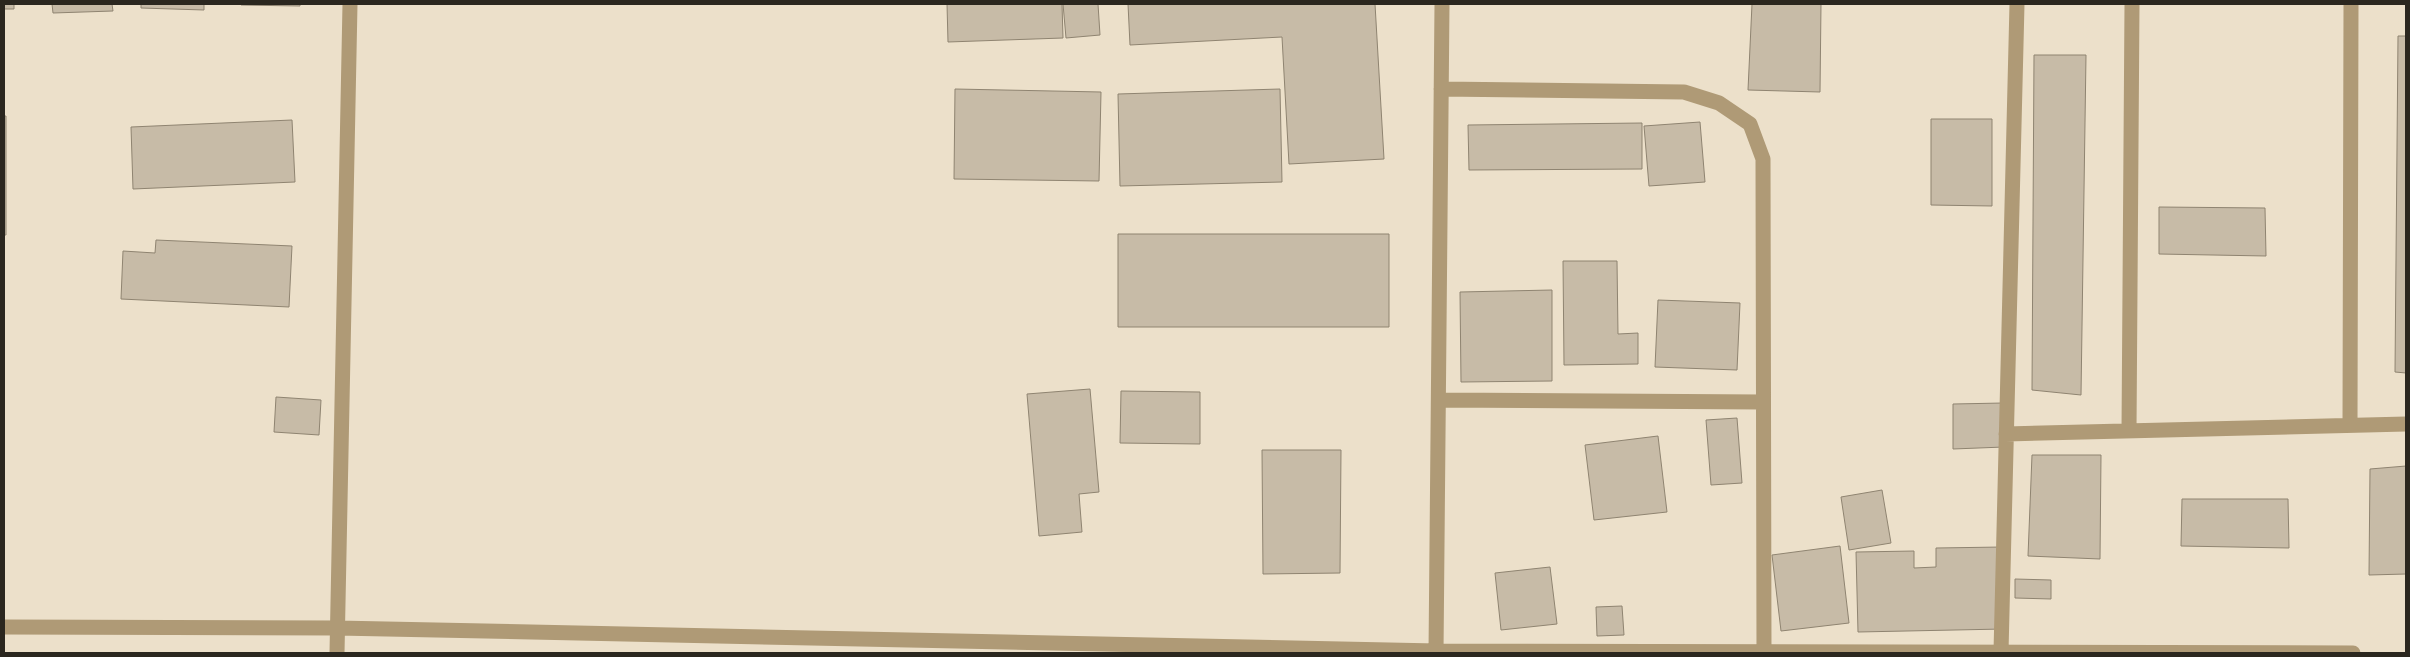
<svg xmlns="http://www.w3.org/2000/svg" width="2410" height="657" viewBox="0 0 2410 657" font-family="'DejaVu Sans',sans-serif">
<rect width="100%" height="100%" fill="#ece0ca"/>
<path fill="#c7bba7" stroke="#8f8471" d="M4 4H14V9H4Z
M52 4H112L113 11 53 13Z
M141 4H204V10L141 8Z
M241 4H300V6L241 5Z
M947 4H1062L1063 38 948 42Z
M1063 4H1098L1100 35 1066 38Z
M1128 4H1375L1384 159 1289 164 1282 37 1130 45Z
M1752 4H1821L1820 92 1748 90Z
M2398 36H2406V373L2395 372Z
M2034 55H2086L2081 395 2032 390Z
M955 89 1101 92 1099 181 954 179Z
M1280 89 1282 182 1120 186 1118 94Z
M4 116H6V235H4Z
M1931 119H1992V206L1931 205Z
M292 120 295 182 133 189 131 127Z
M1700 122 1705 182 1649 186 1644 126Z
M1642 123V169L1469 170 1468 125Z
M2159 207 2265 208 2266 256 2159 254Z
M1118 234H1389V327H1118Z
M156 240 292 246 289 307 121 299 123 251 155 253Z
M1563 261H1617L1618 334 1638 333V364L1564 365Z
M1552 290V381L1461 382 1460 292Z
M1658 300 1740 303 1737 370 1655 367Z
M1090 389 1099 492 1079 494 1082 532 1039 536 1027 394Z
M1121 391 1200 392V444L1120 443Z
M276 397 321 400 319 435 274 432Z
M2003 403 2004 447 1953 449V404Z
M1737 418 1742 483 1711 485 1706 420Z
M1658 436 1667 512 1594 520 1585 445Z
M1262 450H1341L1340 573 1263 574Z
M2032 455H2101L2100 559 2028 556Z
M2406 466V574L2369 575 2370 469Z
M1882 490 1891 543 1849 550 1841 497Z
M2182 499H2288L2289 548 2181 546Z
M1840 546 1849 623 1781 631 1772 555Z
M2002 547 2003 629 1858 632 1856 552 1914 551V568L1936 567V548Z
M1550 567 1557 624 1501 630 1495 573Z
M2015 579 2051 580V599L2015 598Z
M1622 606 1624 635 1597 636 1596 607Z"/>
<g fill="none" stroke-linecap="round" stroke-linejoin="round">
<path stroke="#af9a76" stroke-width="15" d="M1441 89 1684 92 1719 103 1750 124 1763 159 1764 651
M1439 400 1763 402
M2350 425 2351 4
M2129 431 2132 4
M2006 434 2406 424
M4 627 337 628 1437 651 2353 653
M2001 652 2017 4
M337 653 350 4
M1436 653 1442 4"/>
</g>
<rect width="2410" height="657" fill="none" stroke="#2b271f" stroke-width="10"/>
</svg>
